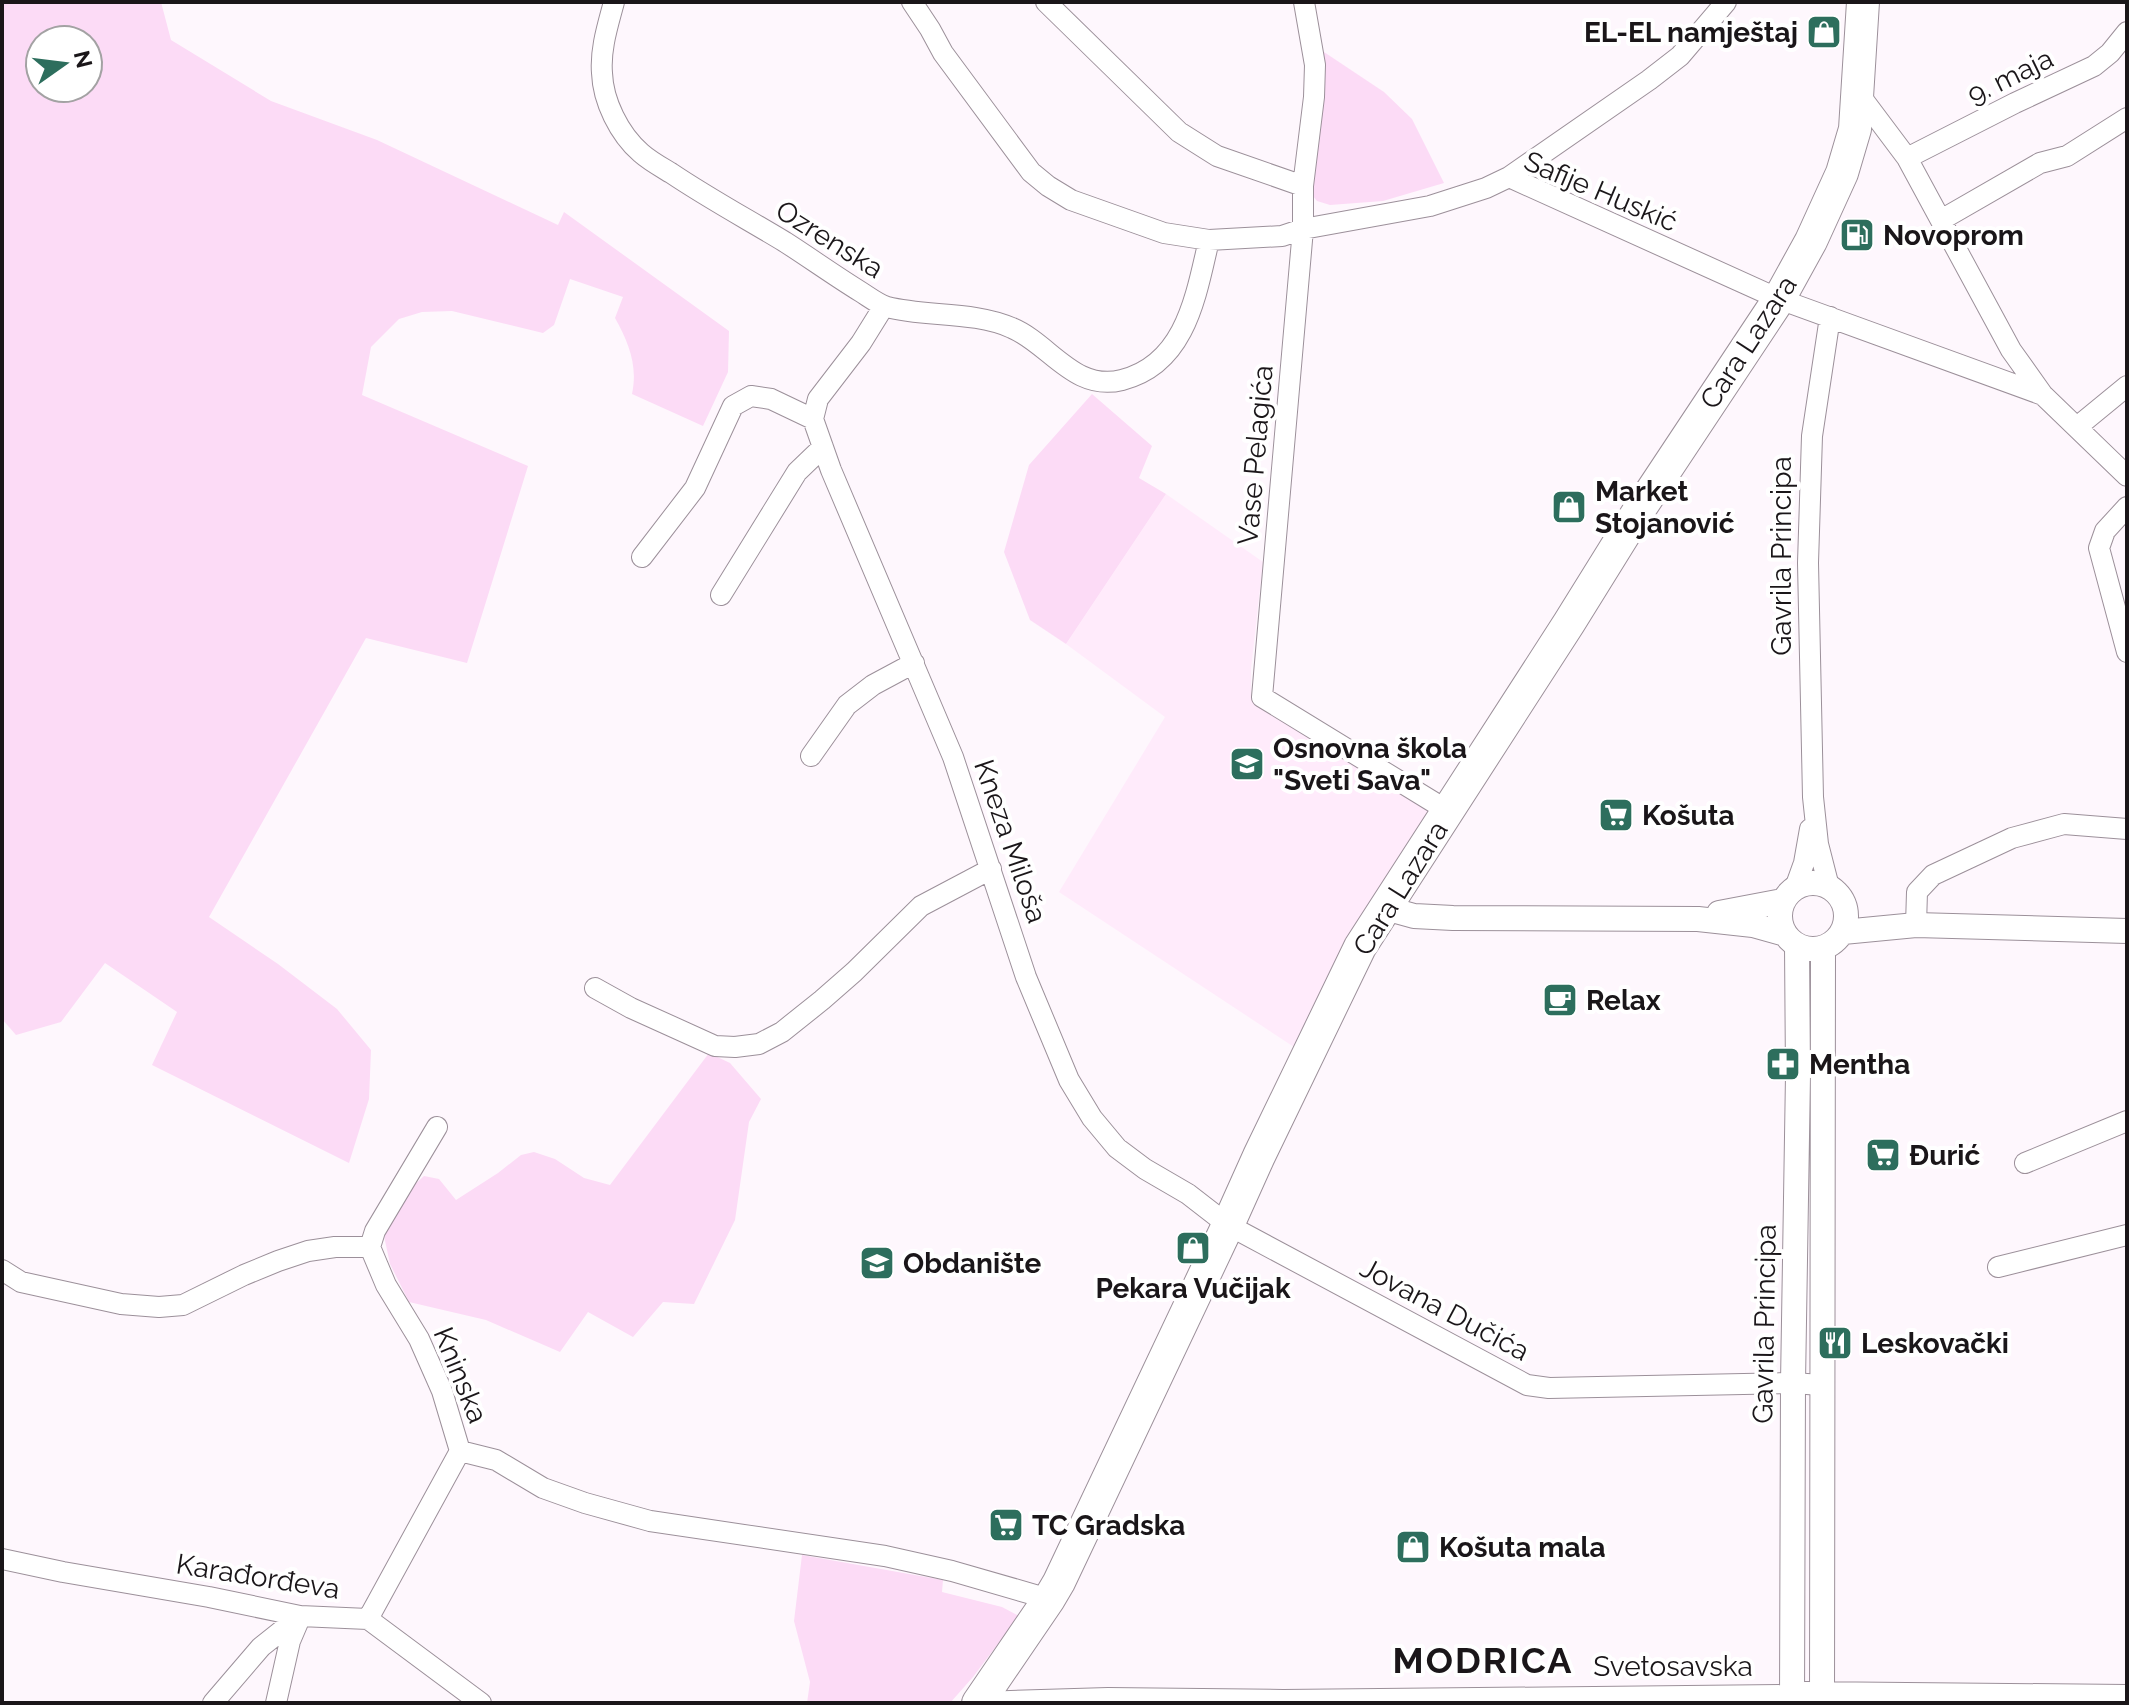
<svg xmlns="http://www.w3.org/2000/svg" width="2129" height="1705" viewBox="0 0 2129 1705" font-family="Raleway,sans-serif">
<rect width="100%" height="100%" fill="#fef7fd"/>
<path fill="#ffebfb" d="M1166 494 1263 562 1251 669V698L1431 811 1294 1047 1059 892 1165 717 1066 644Z"/>
<path fill="#fcdbf6" fill-rule="evenodd" d="M2 2H161L171 40 271 101 377 140 558 225 564 212 729 331 728 372 703 426 632 394C638 366 629 343 615 318L623 297 570 279 554 325 543 333 452 311 422 312 399 319 371 347 362 395 528 466 467 663 366 638 209 917 278 964 337 1009 371 1050 369 1099 349 1163 152 1065 177 1012 105 963 61 1022 16 1035 2 1019ZM40 40H88V88H40Z
M1324 52 1384 92 1412 119 1444 183 1383 201 1330 205 1317 201 1313 196 1312 186 1324 81Z
M1092 394 1152 446 1139 478 1166 494 1066 644 1030 620 1004 552 1029 465Z
M709 1053 730 1063 761 1099 749 1122 735 1220 694 1304 663 1302 633 1337 588 1312 560 1352 486 1320 409 1302 390 1264 384 1236 413 1186 424 1176 439 1179 456 1200 498 1173 521 1155 534 1152 555 1159 584 1178 610 1185Z
M802 1555 943 1580 942 1592 1002 1607 1019 1616 973 1677 950 1703H807L810 1682 794 1621Z"/>
<g fill="none" stroke-linecap="round" stroke-linejoin="round">
<g stroke="#9c909a" stroke-width="22">
<path id="minor" d="M614 2C608 25 600 49 602 73 603 101 619 134 641 153 650 161 661 167 671 173 708 198 747 219 785 242 810 258 835 276 861 292 869 297 878 304 887 307 925 317 974 311 1012 328 1050 344 1074 392 1122 380 1186 364 1196 295 1209 240
M912 2 930 29 943 53 1031 172 1048 186 1071 200 1164 233 1209 240 1282 236 1303 229 1430 206 1486 188 1509 177 1779 299 2043 395
M1046 2 1179 132 1217 156 1303 186
M1304 2 1315 65 1314 97 1303 186V229L1262 697 1448 811
M1859 94 1907 158 2011 350 2043 395 2127 476
M1907 158 2015 103 2094 66 2110 53 2127 32
M1509 177 1649 80 1680 56 1726 2
M1941 220 2040 163 2067 156 2127 118
M884 306 861 343 818 399 813 419 831 470 953 757 1026 977 1069 1080 1092 1118 1117 1148 1145 1169 1188 1194 1228 1225 1527 1385 1549 1388 1793 1383 1821 1385
M2077 427 2127 386
M2127 507 2105 531 2099 548 2127 652
M642 557 695 488 733 406 751 396 771 399 813 419
M721 595 797 472 823 447
M811 756 847 705 873 685 914 663
M1829 887 1818 844 1813 797 1808 563 1812 436 1830 317
M1795 888 1804 863 1810 829
M1916 925 1917 892 1933 875 2012 838 2064 824 2127 829
M595 988 631 1008 715 1046 735 1047 759 1044 782 1032 822 1000 854 972 921 906 991 869
M2025 1163 2127 1121
M370 1247 375 1231 437 1127
M1998 1267 2127 1235
M2 1270 21 1282 121 1304 159 1307 183 1305 244 1275 278 1261 308 1251 335 1247H370L386 1285 419 1339 442 1391 460 1451 496 1460 543 1488 585 1503 650 1521 885 1556 952 1571 1049 1599
M2 1559 63 1572 209 1597 300 1616 368 1619 481 1703
M368 1619 460 1451
M980 1702 1108 1698 1283 1700 1792 1695
M213 1703 261 1647 300 1616
M276 1703 290 1641 299 1620"/>
</g>
<g stroke="#9c909a" stroke-width="26">
<path id="tertiary" d="M1780 916a33 33 0 1 1 66 0a33 33 0 1 1-66 0Z
M1385 908 1414 916 1453 918 1698 919 1753 925 1785 934
M1719 913 1783 901
M1843 932 1916 925 2127 931
M1805 1694 2127 1697
M1792 1703 1793 1383 1798 1075 1797 946
M1822 1703 1823 948"/>
</g>
<g stroke="#9c909a" stroke-width="34">
<path id="primary" d="M978 1703 1049 1599 1059 1582 1228 1225 1259 1156 1360 947 1569 623 1641 507 1779 299 1811 241 1842 173 1855 129 1863 2"/>
</g>
<use href="#minor" stroke="#fff" stroke-width="20"/>
<use href="#tertiary" stroke="#fff" stroke-width="24"/>
<use href="#primary" stroke="#fff" stroke-width="32"/>
</g>
<defs>
<g id="shop-square" transform="scale(1.8)"><rect x="-9" y="-9" width="18" height="18" rx="4" fill="#2d6e5d" stroke="#fff"/><path d="M-5-2.5h2.3a2.7 3.5 0 0 1 5.4 0H5L5.5 6h-11ZM-1.5-2.5h3a1.5 2.3 0 0 0-3 0Z" fill="#fff"/></g>
<g id="fuel-square" transform="scale(1.8)"><rect x="-9" y="-9" width="18" height="18" rx="4" fill="#2d6e5d" stroke="#fff"/><path d="M-5.5-6h7V0h2V4h1.3V-2.5L3-4.5l.8-.8L6-3V5H2.5V1h-1V6h-7ZM-4.2-4.7v3.2H.2V-4.7Z" fill="#fff"/></g>
<g id="school-square" transform="scale(1.8)"><rect x="-9" y="-9" width="18" height="18" rx="4" fill="#2d6e5d" stroke="#fff"/><path d="M0-5L7-2L0 1L-7-2ZM-4 1L0 2.5L4 1V4Q0 6-4 4Z" fill="#fff"/></g>
<g id="supermarket-square" transform="scale(1.8)"><rect x="-9" y="-9" width="18" height="18" rx="4" fill="#2d6e5d" stroke="#fff"/><path d="M-6-5.5h2.5l.6 2H6L4.5 2H-2.5L-4.4-4H-6ZM-1.5 3.2a1.3 1.3 0 1 0 .1 0ZM3 3.2a1.3 1.3 0 1 0 .1 0Z" fill="#fff"/></g>
<g id="cafe-square" transform="scale(1.8)"><rect x="-9" y="-9" width="18" height="18" rx="4" fill="#2d6e5d" stroke="#fff"/><path d="M-5.5-4.5H6V0H3Q3 3.5 0 3.5H-2.5Q-5.5 3.5-5.5 0ZM3-3.2v2h1.7v-2ZM-6 4.5H4V6H-6Z" fill="#fff"/></g>
<g id="pharmacy-square" transform="scale(1.8)"><rect x="-9" y="-9" width="18" height="18" rx="4" fill="#2d6e5d" stroke="#fff"/><path d="M-2-6h4v4h4v4h-4v4h-4v-4h-4v-4h4Z" fill="#fff"/></g>
<g id="restaurant-square" transform="scale(1.8)"><rect x="-9" y="-9" width="18" height="18" rx="4" fill="#2d6e5d" stroke="#fff"/><path d="M-5-6h1v4h1v-4h1v4h1v-4h1v5L-1.5 .5V6h-2V.5L-5-1ZM5-6V6H3V1.5H1.5Q1.5-4 5-6Z" fill="#fff"/></g>
</defs>
<g fill-rule="evenodd">
<use href="#shop-square" x="1824" y="32"/>
<use href="#fuel-square" x="1857" y="235"/>
<use href="#shop-square" x="1569" y="507"/>
<use href="#school-square" x="1247" y="764"/>
<use href="#supermarket-square" x="1616" y="815"/>
<use href="#cafe-square" x="1560" y="1000"/>
<use href="#pharmacy-square" x="1783" y="1064"/>
<use href="#supermarket-square" x="1883" y="1155"/>
<use href="#shop-square" x="1193" y="1248"/>
<use href="#school-square" x="877" y="1263"/>
<use href="#restaurant-square" x="1835" y="1343"/>
<use href="#supermarket-square" x="1006" y="1525"/>
<use href="#shop-square" x="1413" y="1547"/>
</g>
<g text-anchor="middle" stroke-width="8" stroke-linejoin="round" paint-order="stroke">
<g font-size="28" font-weight="bold" fill="#1a1619" stroke="#fff" text-anchor="start">
<text x="1798" y="42" text-anchor="end">EL-EL namještaj</text>
<text x="1883" y="245">Novoprom</text>
<text x="1595" y="501">Market<tspan x="1595" dy="32">Stojanović</tspan></text>
<text x="1273" y="758">Osnovna škola<tspan x="1273" dy="32">"Sveti Sava"</tspan></text>
<text x="1642" y="825">Košuta</text>
<text x="1586" y="1010">Relax</text>
<text x="1809" y="1074">Mentha</text>
<text x="1909" y="1165">Đurić</text>
<text x="903" y="1273">Obdanište</text>
<text x="1193" y="1298" text-anchor="middle">Pekara Vučijak</text>
<text x="1861" y="1353">Leskovački</text>
<text x="1032" y="1535">TC Gradska</text>
<text x="1439" y="1557">Košuta mala</text>
</g>
<g font-size="28" fill="#1a1619" stroke="#fff">
<text transform="translate(2010 76) rotate(-26)" y="10">9. maja</text>
<text transform="translate(1601 191) rotate(23)" y="10">Safije Huskić</text>
<text transform="translate(830 239) rotate(32)" y="10">Ozrenska</text>
<text transform="translate(1748 342) rotate(-57)" y="10">Cara Lazara</text>
<text transform="translate(1255 455) rotate(-85)" y="10">Vase Pelagića</text>
<text transform="translate(1781 556) rotate(-90)" y="10">Gavrila Principa</text>
<text transform="translate(1011 841) rotate(71)" y="10">Kneza Miloša</text>
<text transform="translate(1400 888) rotate(-58)" y="10">Cara Lazara</text>
<text transform="translate(1445 1309) rotate(28)" y="10">Jovana Dučića</text>
<text transform="translate(1764 1324) rotate(-89)" y="10">Gavrila Principa</text>
<text transform="translate(461 1375) rotate(68)" y="10">Kninska</text>
<text transform="translate(258 1576) rotate(9)" y="10">Karađorđeva</text>
<text x="1673" y="1676">Svetosavska</text>
</g>
<g font-size="36" font-weight="bold" letter-spacing="2" fill="#1a1619" stroke="#fff">
<text x="1483" y="1673">MODRICA</text>
</g>
</g>
<rect width="2129" height="1705" fill="none" stroke="#1a1619" stroke-width="8"/>
<g transform="translate(64 64) rotate(76)"><circle r="38" fill="#ffffff" stroke="#a3a2a3" stroke-width="2"/>
<path d="M0-6L14 30L0 20L-14 30Z" fill="#2d6e5d"/>
<text y="-12" font-size="22" font-weight="bold" text-anchor="middle" fill="#1a1619">N</text>
</g>
</svg>
